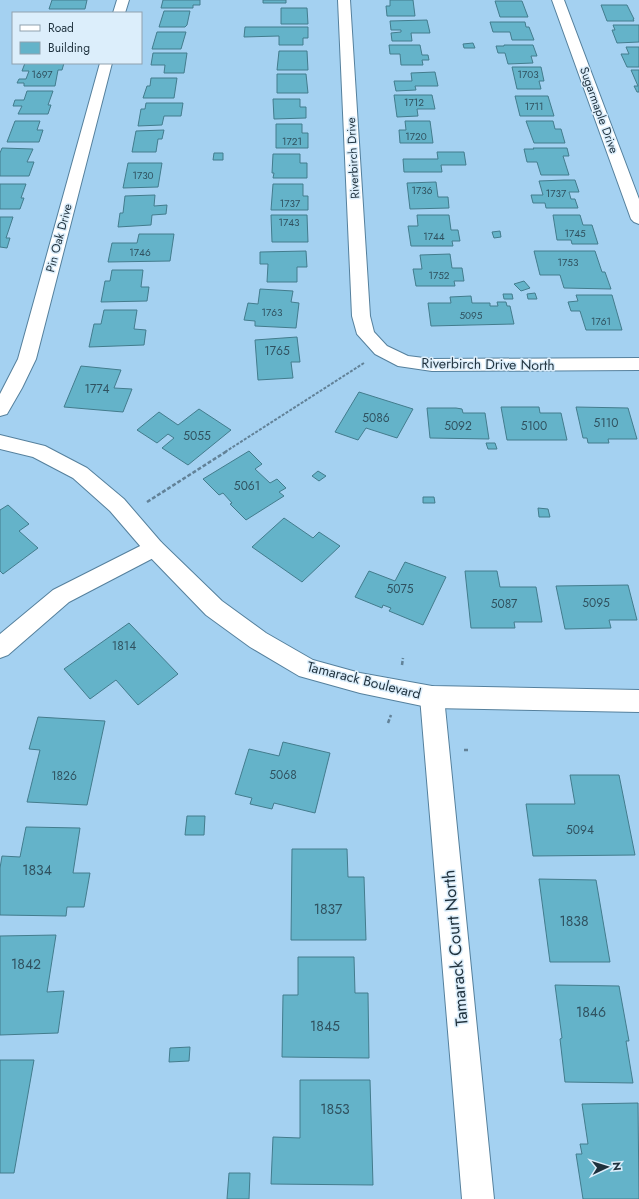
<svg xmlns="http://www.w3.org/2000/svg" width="639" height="1199" viewBox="0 0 639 1199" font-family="Jost,sans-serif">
<rect width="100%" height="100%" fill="#a4d1f1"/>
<path fill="#64b3c9" stroke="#437c8d" d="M52 0H87L85 9H49Z
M163 0H200V5H193V8H161Z
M263 0H286V3H263Z
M390 0H413L415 16H387L386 6H390Z
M495 1H522L528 17H500Z
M601 5H627L634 19H633L634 21H607Z
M281 8H307L308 24H281Z
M164 11H190L187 25 185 27H159Z
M427 20 430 33H411L412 41H392L391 33 401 32V30H391L390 21Z
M490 22H525L526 27H529L534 40H512L510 32H493Z
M613 25H639V42L617 43 612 30H615Z
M245 27H308V38H303V45H279V36L244 37Z
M157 32H186L181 49H152Z
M473 43 475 48H464L463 44Z
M389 45H420L422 55H428L429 60H422L423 65H401L400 54H390Z
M504 45H533L537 56H531L533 63 508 64 505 53H498L496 46H504Z
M626 47H639V67H627L621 54H629Z
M279 51H307L308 70H277Z
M153 53H187L184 73H164L165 65H151Z
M25 63H64L62 70H58L55 86H24V83H17L19 79H26L29 71H22Z
M512 67H541L544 81H539L541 89H517Z
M631 70H639V92H637L634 86H638Z
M435 72 438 86H415L416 90 396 91 394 81H412L411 73Z
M277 74H306L308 93H277Z
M151 78H177L174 98H143L147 86H150Z
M27 91H53L48 105H51L48 114H18L22 106H13L15 100H24Z
M394 95H432L435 109H417L418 116 397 117Z
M515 96H548L554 116H520Z
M273 99H300V107H306V118L274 119Z
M146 103H183L181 116H164L162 125 138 126 141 109H145Z
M15 121H40L37 130H43L39 142H7Z
M405 121H430L433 143H400L399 130H406Z
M526 121H553L555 129H561L565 143H534Z
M276 124H302V133H308V148H276Z
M164 130 162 139H158L156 152H132L136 131Z
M2 148 33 149 27 162H34L29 176H0V153Z
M533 148H567L569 156H563L569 175H541L537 162H527L524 149H534Z
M437 152H464L466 165H441L442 172H404L403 159H438Z
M214 153H223V160H213Z
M273 154H300V163H307V178H273L274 173H272Z
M128 163H162L158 187 123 188Z
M564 180H575L579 192H569L571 199H575L578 208H546L545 203H533L531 195H543L539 181Z
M436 182 438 197H448L449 208 410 209 407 183Z
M0 184H26L21 198H24L20 209H0Z
M273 184H303V196H308V210H271Z
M155 195 154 206 167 205 166 214 152 215 151 225 118 227 120 213H123L125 196Z
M271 215H307L308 242H272Z
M417 215H449L451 230H458L460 241H452L453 246H411L408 226H418Z
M553 215H580L583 225H592L598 244H572L571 240H557Z
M0 217H13L6 238H10L7 248 0 247Z
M500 231 501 237 494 238 492 232Z
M139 234H174L170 261 108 262 112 243H137Z
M306 251 307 267H297V282H267L268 264H260V252Z
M534 251H595L602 272H605L611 289 564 288 560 275H540Z
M450 254 452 268H462L464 281H454L455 286H416L413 269H422L420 255Z
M112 270H143L141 287H149L147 301 101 302 105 281H110Z
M524 281 530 288 521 291 514 284Z
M260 289 293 291 291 302 299 303 296 328 255 326V321L244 320 248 303 258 304Z
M535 293 537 299H528L527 294Z
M503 294H512L513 299H504Z
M576 295H612L622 330H586L580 311H571L568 302 578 301Z
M471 296 472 303H490V306H498L497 302H506L507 306H510L514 324 431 326 428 303H451L450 297Z
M104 310H137L134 329 146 330 144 345 89 347 94 324H101Z
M297 337 300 362H291L293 378 258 380 255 340Z
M81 366 121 370 114 388 132 389 123 412 64 407Z
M359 392 413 409 397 438 366 428 358 440 335 432Z
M501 407H539L540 413H561L567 440H507Z
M576 407 628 408 637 439H608L609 443H588L587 438H583Z
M427 408H456L462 409 463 413H485L489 439 430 438Z
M199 409 231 430 188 465 162 448 174 438 168 434 157 443 137 430 159 412 178 425Z
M486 443H495L497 449H488Z
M249 451 262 464 255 469 270 483 277 479 286 488 279 492 284 496 246 520 230 504 232 503 223 493 219 495 203 479Z
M318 471 326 476 319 481 312 476Z
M423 497H434L435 503H423Z
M8 505 29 524 19 531 38 548 3 574 0 571V510Z
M538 508 548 509 550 517H539Z
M284 518 313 538 319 532 340 546 302 582 252 547Z
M405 562 446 577 423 625 389 611 391 608 383 605 382 608 355 597 369 571 395 581Z
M465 571H497L500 587H536L542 622H514L515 628H471Z
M628 585 637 620H609L611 628 565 629 556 586Z
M129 623 178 674 138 705 116 680 90 699 64 669Z
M38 717 105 721 87 805 27 802 40 750 29 749Z
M283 742 330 753 315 813 274 803 272 809 250 804 252 798 235 794 249 749 279 756Z
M570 775H619L635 855 533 856 526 804H575Z
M187 816H205L204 835H185Z
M26 827 80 828 73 873H90L84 907H67L66 916 0 915V868L2 856 20 857Z
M292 849H347L348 877H364L366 940H291Z
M539 879 596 880 610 962H550Z
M56 935 47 992 64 991 58 1033 0 1035V936Z
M298 957H354L355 993H368L369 1058 282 1057 283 995H298Z
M555 985 619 986 629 1041H626L633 1083 565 1082 560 1039 562 1038Z
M190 1047 189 1061 169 1062 170 1048Z
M0 1060H34L14 1173H0Z
M300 1080H370L373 1185 271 1184 273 1137 300 1138Z
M638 1103 639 1199H583L576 1154H582L580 1144H588L582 1104Z
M229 1173H250L249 1199H227Z"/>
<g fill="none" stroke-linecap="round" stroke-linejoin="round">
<g stroke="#55809d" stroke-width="2">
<path id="street" d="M117 0H129L125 13H113Z
M338 0H350L370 316 374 332 387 346 408 356 432 359 639 358V370L432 371 398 366 375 354 357 334 352 316Z
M552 0H564L639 199V224L634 222 631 219Z
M100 63H112L36 359 22 388 7 414 0 416V394L18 359Z
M154 539 161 542 165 548 161 554 69 602 8 655 0 658V634L53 590Z
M432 686 440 689 444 697 494 1199H462L420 697 424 689Z"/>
</g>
<g stroke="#55809d" stroke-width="2">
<path id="secondary" d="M0 435 45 446 87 468 124 499 161 542 222 601 266 633 313 660 360 673 432 686 639 690V712L432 708 360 693 299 676 250 647 206 615 147 554 110 511 73 478 33 457 0 449Z"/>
</g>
<path stroke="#628298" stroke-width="2" stroke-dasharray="3 1.5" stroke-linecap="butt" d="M225 452 364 363"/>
<path stroke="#628298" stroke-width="2.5" stroke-dasharray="4 2" stroke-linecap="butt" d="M147 502 227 451
M402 665 403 658
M388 723 391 715
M464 750H470"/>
<use href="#street" fill="#fff" fill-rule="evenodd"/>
<use href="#secondary" fill="#fff" fill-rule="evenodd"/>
</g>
<g text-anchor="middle" stroke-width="3" stroke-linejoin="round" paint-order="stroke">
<g font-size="10" fill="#305260">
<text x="42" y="78">1697</text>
<text x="528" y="78">1703</text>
<text x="414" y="106">1712</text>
<text x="534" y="110">1711</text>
<text x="416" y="140">1720</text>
<text x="292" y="145">1721</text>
<text x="143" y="179">1730</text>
<text x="422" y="194">1736</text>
<text x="556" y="197">1737</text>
<text x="290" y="207">1737</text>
<text x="289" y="226">1743</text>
<text x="575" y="237">1745</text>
<text x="434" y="240">1744</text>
<text x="140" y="256">1746</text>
<text x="568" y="266">1753</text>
<text x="439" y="279">1752</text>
<text x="272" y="316">1763</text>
<text x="471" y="319">5095</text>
<text x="601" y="325">1761</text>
</g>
<g font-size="12" fill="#1f313d" stroke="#dceefb">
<text transform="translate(599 110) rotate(70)" y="4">Sugarmaple Drive</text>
<text transform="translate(353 158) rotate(-93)" y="4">Riverbirch Drive</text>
<text transform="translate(59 238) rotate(-75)" y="4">Pin Oak Drive</text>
</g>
<g font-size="12" fill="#305260">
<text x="277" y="355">1765</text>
<text x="97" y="393">1774</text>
<text x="376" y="422">5086</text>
<text x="606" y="427">5110</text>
<text x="458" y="430">5092</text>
<text x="534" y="430">5100</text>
<text x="197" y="440">5055</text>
<text x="247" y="490">5061</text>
<text x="400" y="593">5075</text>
<text x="596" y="607">5095</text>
<text x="504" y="608">5087</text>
<text x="124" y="650">1814</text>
<text x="283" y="779">5068</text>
<text x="64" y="780">1826</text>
<text x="580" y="834">5094</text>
</g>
<g font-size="14" fill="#1f313d" stroke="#dceefb">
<text transform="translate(488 364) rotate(1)" y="5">Riverbirch Drive North</text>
<text transform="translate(364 680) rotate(14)" y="5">Tamarack Boulevard</text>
</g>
<g font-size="14" fill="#305260">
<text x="37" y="875">1834</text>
<text x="328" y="914">1837</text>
<text x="574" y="926">1838</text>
<text x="26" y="969">1842</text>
<text x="591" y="1017">1846</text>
<text x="325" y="1031">1845</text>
<text x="335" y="1114">1853</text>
</g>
<g font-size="17" fill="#1f313d" stroke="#dceefb">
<text transform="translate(455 948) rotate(-95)" y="6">Tamarack Court North</text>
</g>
</g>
<rect x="12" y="12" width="130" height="52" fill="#dceefb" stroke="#90a2af"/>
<rect x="20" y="25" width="20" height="6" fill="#ffffff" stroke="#90a2af"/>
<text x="48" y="32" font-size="12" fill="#1f313d">Road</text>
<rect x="20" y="42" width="20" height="12" fill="#64b3c9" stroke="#90a2af"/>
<text x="48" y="52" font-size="12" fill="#1f313d">Building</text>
<g transform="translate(607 1167) rotate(86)" stroke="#dceefb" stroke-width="3" paint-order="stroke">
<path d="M0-3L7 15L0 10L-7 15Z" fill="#1f313d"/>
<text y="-6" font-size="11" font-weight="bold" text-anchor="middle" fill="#1f313d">N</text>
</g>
</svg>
